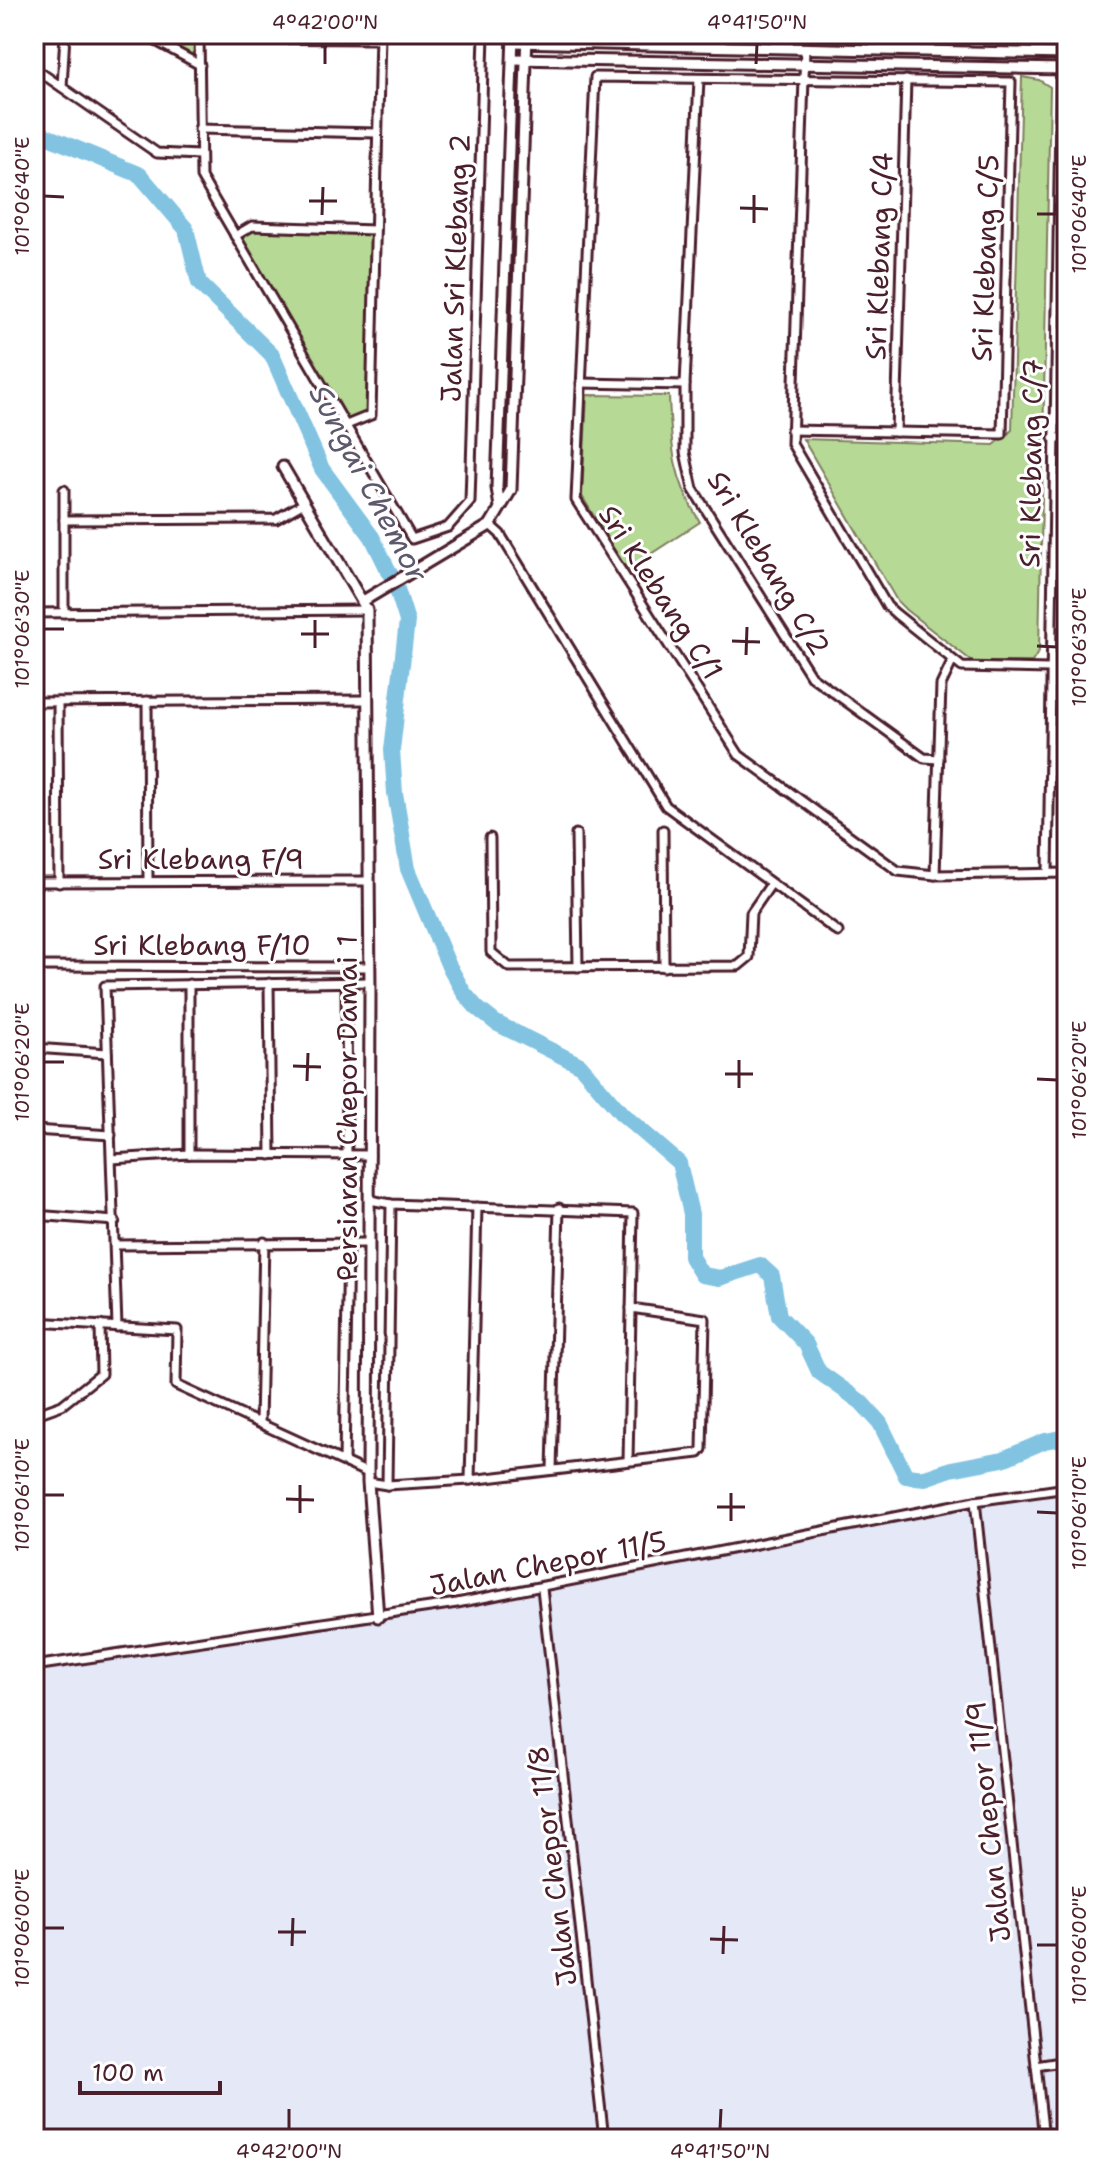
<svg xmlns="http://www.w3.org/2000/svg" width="1101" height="2173" viewBox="0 0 1101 2173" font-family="'Shantell Sans',sans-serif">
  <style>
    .built { fill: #e4e8f7 }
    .green { fill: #b6da95; stroke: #807c60; stroke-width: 2 }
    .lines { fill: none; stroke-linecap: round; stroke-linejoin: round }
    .river { stroke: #81c3e1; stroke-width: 16 }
    .minor-casing { stroke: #4a1f2b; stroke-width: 13 }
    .tertiary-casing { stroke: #4a1f2b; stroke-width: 15 }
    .minor { stroke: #fff; stroke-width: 7 }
    .tertiary { stroke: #fff; stroke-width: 9 }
    .ticks { fill: none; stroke: #4a1f2b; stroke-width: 3 }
    .labels { text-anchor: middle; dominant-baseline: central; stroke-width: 6; stroke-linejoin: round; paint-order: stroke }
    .street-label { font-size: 28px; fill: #4a1f2b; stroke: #fff }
    .water-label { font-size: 30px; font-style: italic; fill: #5d586b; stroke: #fff }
    .neatline { fill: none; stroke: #4a1f2b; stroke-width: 3 }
    .ticks-label { font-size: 20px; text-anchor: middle; fill: #4a1f2b }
  </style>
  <rect width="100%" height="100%" fill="#fff"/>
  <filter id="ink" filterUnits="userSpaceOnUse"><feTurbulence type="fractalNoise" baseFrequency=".0125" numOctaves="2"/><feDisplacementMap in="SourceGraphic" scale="16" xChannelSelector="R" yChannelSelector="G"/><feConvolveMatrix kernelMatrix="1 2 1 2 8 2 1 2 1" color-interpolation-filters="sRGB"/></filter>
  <g filter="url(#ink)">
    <!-- built -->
    <path class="built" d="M 1067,1488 L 1067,2139 L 34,2139 L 34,1666 L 378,1617 L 975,1501 Z"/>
    <!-- green -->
    <g class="green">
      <path d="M 149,34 L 199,34 L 200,65 Z"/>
      <path d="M 527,34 L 1067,34 L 1067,43 L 527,36 Z"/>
      <path d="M 1022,77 L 1039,80 L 1050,87 L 1039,651 L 1032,662 L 973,662 L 906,610 L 897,601 L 803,439 L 994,445 L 1012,430 Z"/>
      <path d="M 252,226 L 375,230 L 371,415 L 344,426 L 235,236 Z"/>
      <path d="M 587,395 L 669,396 C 671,447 673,478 700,522 L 626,570 L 582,496 Z"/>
    </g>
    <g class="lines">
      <!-- river -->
      <path class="river" d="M 34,131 L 140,175 L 186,229 L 199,283 L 272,355 L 322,469 L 372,537 L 396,586 L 407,621 L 392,750 L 395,793 L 408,869 L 448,964 L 464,993 L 477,1008 L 496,1023 L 580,1065 L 621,1113 L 679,1163 L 691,1214 L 691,1257 L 702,1275 L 720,1278 L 760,1265 L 772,1276 L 779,1316 L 806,1344 L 819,1372 L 861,1402 L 880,1423 L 906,1476 L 925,1478 L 951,1469 L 1003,1459 L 1045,1441 L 1067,1437"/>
      <defs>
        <g id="minor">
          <path d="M 143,34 L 200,65"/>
          <path d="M 199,34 L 201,177 L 412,539 L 448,527 L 470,502 L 484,34"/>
          <path d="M 199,38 L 380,39"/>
          <path d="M 805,48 L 792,444 L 887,606 L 896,614 L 962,667 L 1049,669"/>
          <path d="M 34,68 L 157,153 L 199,155"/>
          <path d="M 699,79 L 685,385 L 685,452 L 693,489 L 811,676 L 924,758 L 939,759"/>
          <path d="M 62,87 L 65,34"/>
          <path d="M 199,129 L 377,133"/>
          <path d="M 235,236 L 252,226 L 375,230"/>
          <path d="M 581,383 L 685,385"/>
          <path d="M 344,426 L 371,415 L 380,34"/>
          <path d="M 791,430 L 1002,434 L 1011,82 L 595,77 L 576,500 L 739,755 L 898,871 L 935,875 L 1067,873"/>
          <path d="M 896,432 L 906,80"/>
          <path d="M 1053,438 L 1067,438"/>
          <path d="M 64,490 L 64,613"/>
          <path d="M 64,520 L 276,519 L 304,503"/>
          <path d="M 490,525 L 500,534 L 666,806 L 838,932"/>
          <path d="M 34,613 L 367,610"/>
          <path d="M 147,701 L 148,880"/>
          <path d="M 34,702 L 368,700"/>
          <path d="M 58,702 L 59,883"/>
          <path d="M 663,830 L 664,967"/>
          <path d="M 576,834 L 578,967"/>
          <path d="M 490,838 L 491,952 L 509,967 L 738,966 L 749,957 L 751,913 L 771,884"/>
          <path d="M 1048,873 L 1061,54"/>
          <path d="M 935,875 L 941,685 L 952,662"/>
          <path d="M 34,882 L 369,881"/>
          <path d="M 34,966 L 369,967"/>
          <path d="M 269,983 L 271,1155"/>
          <path d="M 346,983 L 347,1155"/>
          <path d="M 34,1048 L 107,1053"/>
          <path d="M 34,1130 L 111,1135"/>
          <path d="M 189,1154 L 189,984"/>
          <path d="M 112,1159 L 189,1154 L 370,1155"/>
          <path d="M 370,1200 L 391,1204 L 633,1213 L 628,1461"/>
          <path d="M 34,1215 L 115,1221"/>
          <path d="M 116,1245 L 369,1243"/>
          <path d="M 34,1322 L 177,1330 L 176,1385 L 368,1473"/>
          <path d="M 117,1327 L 105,986 L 370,982"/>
          <path d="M 34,1415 L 62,1405 L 101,1374 L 100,1325"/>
          <path d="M 260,1423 L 264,1242"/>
          <path d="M 344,1461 L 348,1243"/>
          <path d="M 552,1470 L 559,1208"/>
          <path d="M 470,1480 L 477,1207"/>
          <path d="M 368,1482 L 387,1485 L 470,1480 L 699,1453 L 702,1449 L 705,1319 L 631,1308"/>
          <path d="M 387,1485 L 391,1204"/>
          <path d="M 975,1501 L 1044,2139"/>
          <path d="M 542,1588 L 604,2139"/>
          <path d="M 34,1666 L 457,1603 L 975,1501 L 1067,1488"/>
          <path d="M 1036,2066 L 1067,2061"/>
        </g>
        <g id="tertiary">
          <path d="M 513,42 L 1067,54"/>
          <path d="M 513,59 L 1067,69"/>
          <path d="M 283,467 L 367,610 L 370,992 L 368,1482 L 378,1617"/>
          <path d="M 500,507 L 497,488 L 513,34"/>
          <path d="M 363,601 L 490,525 L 511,490 L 527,34"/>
        </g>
      </defs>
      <!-- minor casing -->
      <use href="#minor" class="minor-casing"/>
      <!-- tertiary casing -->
      <use href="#tertiary" class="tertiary-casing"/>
      <!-- minor -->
      <use href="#minor" class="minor"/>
      <!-- tertiary -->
      <use href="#tertiary" class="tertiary"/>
    </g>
  </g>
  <!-- ticks -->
  <path class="ticks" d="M 325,64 L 325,44M 756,64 L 757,44M 44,196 L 64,197M 309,201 L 337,201M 740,208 L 768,209M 1037,214 L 1057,214M 322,215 L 323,187M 754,223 L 754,195M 44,629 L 64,629M 301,634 L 329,634M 732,641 L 760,642M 1037,646 L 1057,647M 315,648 L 315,620M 746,655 L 747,627M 44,1062 L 64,1062M 293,1066 L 321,1067M 725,1074 L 753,1074M 1037,1079 L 1057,1080M 307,1081 L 308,1053M 739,1088 L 739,1060M 44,1495 L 64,1495M 286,1499 L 314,1500M 717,1507 L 745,1507M 1037,1512 L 1057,1513M 300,1513 L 300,1485M 731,1521 L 731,1493M 44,1928 L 64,1928M 278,1932 L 306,1932M 710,1939 L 738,1940M 1037,1945 L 1057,1945M 292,1946 L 293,1918M 723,1954 L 724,1926M 289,2129 L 289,2109M 720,2129 L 721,2109"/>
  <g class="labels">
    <!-- street labels -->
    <g class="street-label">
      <text transform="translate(879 256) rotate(-88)">Sri Klebang C/4</text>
      <text transform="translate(985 258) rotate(-88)">Sri Klebang C/5</text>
      <text transform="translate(455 268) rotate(-88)">Jalan Sri Klebang 2</text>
      <text transform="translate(1031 463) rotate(-89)">Sri Klebang C/7</text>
      <text transform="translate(769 563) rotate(59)">Sri Klebang C/2</text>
      <text transform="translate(661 592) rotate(57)">Sri Klebang C/1</text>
      <text x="201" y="859">Sri Klebang F/9</text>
      <text x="202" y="945">Sri Klebang F/10</text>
      <text transform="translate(347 1108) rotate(-90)">Persiaran Chepor Damai 1</text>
      <text transform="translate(548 1563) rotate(-11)">Jalan Chepor 11/5</text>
      <text transform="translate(988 1822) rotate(-96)">Jalan Chepor 11/9</text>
      <text transform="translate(552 1866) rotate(-97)">Jalan Chepor 11/8</text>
    </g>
    <!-- water labels -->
    <g class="water-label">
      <text transform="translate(369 483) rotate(62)">Sungai Chemor</text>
    </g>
  </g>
  <!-- margin -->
  <rect width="1101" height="2173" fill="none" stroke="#fff" stroke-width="88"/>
  <!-- scale -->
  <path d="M80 2081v12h140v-12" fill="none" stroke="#4a1f2b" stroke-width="4"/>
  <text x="92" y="2081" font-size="24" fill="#4a1f2b" stroke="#ffffff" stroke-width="6" paint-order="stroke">100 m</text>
  <rect x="44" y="44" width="1013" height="2085" class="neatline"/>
  <g class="ticks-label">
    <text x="325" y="29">4°42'00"N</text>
    <text x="757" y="29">4°41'50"N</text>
    <text transform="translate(22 196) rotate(-90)" y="7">101°06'40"E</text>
    <text transform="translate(1079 214) rotate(-90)" y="7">101°06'40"E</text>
    <text transform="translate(22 629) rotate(-90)" y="7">101°06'30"E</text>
    <text transform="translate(1079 647) rotate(-90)" y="7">101°06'30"E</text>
    <text transform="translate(22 1062) rotate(-90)" y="7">101°06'20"E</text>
    <text transform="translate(1079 1080) rotate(-90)" y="7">101°06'20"E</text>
    <text transform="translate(22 1495) rotate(-90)" y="7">101°06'10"E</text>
    <text transform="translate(1079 1513) rotate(-90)" y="7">101°06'10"E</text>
    <text transform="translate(22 1928) rotate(-90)" y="7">101°06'00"E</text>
    <text transform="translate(1079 1945) rotate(-90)" y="7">101°06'00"E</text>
    <text x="289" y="2158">4°42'00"N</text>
    <text x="720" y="2158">4°41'50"N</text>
  </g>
</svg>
